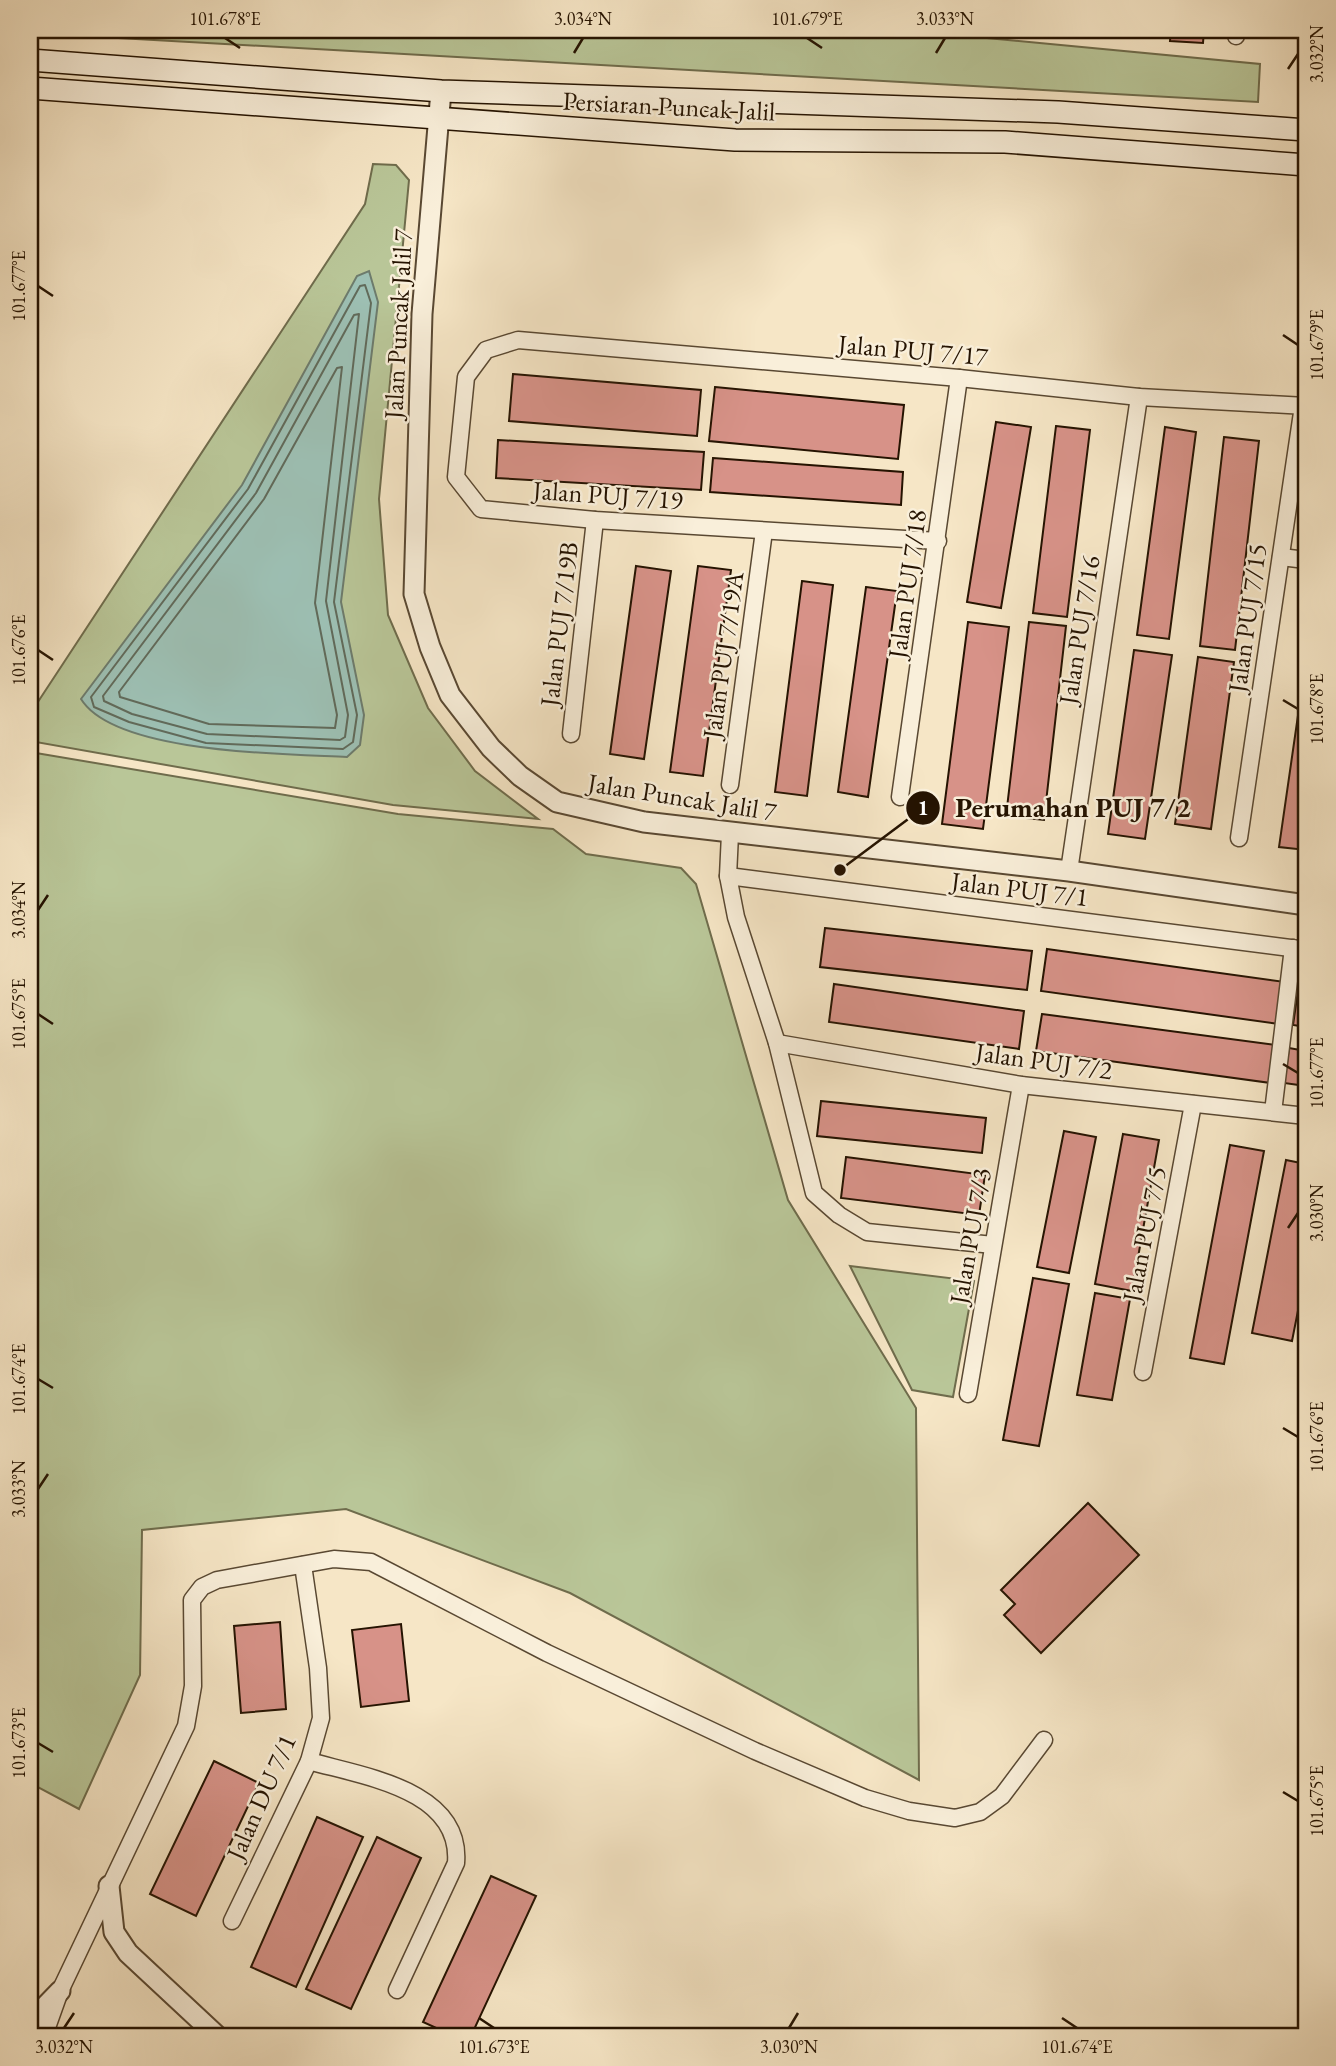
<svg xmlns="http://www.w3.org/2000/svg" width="1336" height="2066" viewBox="0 0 1336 2066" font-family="'EB Garamond',serif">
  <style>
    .green { fill: #b9c698; stroke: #6f6c4c; stroke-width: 2 }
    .water { fill: #9dc0b4; stroke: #6d7b6c; stroke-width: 2 }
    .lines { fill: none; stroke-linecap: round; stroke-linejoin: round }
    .shore { stroke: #616a5a; stroke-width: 2 }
    .building { fill: #d79288; stroke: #251301; stroke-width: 2 }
    .minor-casing { stroke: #594832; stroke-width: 19 }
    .tertiary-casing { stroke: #594832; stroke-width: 23 }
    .secondary-casing { stroke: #251301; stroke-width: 24 }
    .minor { stroke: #f9efda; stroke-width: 16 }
    .tertiary { stroke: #f9efda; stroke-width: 19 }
    .secondary { stroke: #f9efda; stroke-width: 21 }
    .ticks { fill: none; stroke: #251301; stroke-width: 2.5 }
    .labels { text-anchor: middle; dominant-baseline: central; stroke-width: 5; stroke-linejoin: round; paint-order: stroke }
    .street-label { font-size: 26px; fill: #251301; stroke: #f9efda }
    .leader { fill: none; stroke: #251301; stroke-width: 2.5 }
    .callout-dot { fill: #251301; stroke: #f9efda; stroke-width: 2.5 }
    .mark-label { font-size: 21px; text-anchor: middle; font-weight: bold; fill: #fff }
    .callout-label { font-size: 28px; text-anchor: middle; font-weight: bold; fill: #251301; stroke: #f9efda; stroke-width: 5; stroke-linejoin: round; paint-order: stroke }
    .neatline { fill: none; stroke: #251301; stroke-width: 2.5 }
    .ticks-label { font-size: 18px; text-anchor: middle; fill: #251301 }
  </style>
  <rect width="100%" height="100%" fill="#f6e6c6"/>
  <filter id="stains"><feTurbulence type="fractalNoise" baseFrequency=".00286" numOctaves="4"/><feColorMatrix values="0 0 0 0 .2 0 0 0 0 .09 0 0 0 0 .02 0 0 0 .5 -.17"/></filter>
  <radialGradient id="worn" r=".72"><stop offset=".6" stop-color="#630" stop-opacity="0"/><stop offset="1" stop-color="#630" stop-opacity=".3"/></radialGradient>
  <!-- green -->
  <g class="green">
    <path d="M 30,30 L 903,30 L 1260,64 L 1258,102 L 30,33 Z"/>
    <path d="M 373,164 L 396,165 L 409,180 L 379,499 L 388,615 L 428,708 L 475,771 L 538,819 L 393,805 L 30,741 L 30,714 L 365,204 Z"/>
    <path d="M 30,752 L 398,814 L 553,829 L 586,854 L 681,868 L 696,884 L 788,1200 L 916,1408 L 919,1780 L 570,1593 L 346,1509 L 142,1530 L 140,1675 L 79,1809 L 30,1783 Z"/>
    <path d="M 850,1266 L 974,1281 L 953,1397 L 912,1390 Z"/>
  </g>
  <!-- water -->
  <path class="water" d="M 369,271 L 378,302 L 341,602 L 364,715 L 360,745 L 347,757 C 287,754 115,754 81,699 L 242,485 L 357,276 Z"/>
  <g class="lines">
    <!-- shore -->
    <g class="shore">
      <path d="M 365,285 L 371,303 L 334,602 L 357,715 L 353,742 L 343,749 L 206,743 L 129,722 L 94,707 L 91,697 L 248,489 L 360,286 Z"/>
      <path d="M 359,314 L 326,601 L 348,715 L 345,737 L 340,740 L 207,734 L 132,714 L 104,701 L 103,696 L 256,493 L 354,315 Z"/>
      <path d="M 342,367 L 315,603 L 337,715 L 335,728 L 209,724 L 120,697 L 119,692 L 264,499 L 337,368 Z"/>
    </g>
  </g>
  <!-- building -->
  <g class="building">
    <path d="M 1109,30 L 1142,30 L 1141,37 L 1108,35 Z"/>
    <path d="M 1171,30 L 1204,30 L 1203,43 L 1170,41 Z"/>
    <path d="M 513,374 L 701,390 L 697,436 L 509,421 Z"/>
    <path d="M 715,387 L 904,405 L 898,459 L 709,441 Z"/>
    <path d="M 996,422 L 1031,427 L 1001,608 L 967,602 Z"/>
    <path d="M 1056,426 L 1090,430 L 1067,617 L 1033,613 Z"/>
    <path d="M 1165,427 L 1196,432 L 1169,639 L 1137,635 Z"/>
    <path d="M 1224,437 L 1259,441 L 1235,650 L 1200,646 Z"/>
    <path d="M 498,440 L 704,452 L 701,490 L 496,478 Z"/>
    <path d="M 713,458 L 903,472 L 901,505 L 710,492 Z"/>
    <path d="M 636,566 L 671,571 L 644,759 L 610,754 Z"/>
    <path d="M 698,566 L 731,570 L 703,776 L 670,772 Z"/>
    <path d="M 802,581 L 833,585 L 807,796 L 775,792 Z"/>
    <path d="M 866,587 L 897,591 L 868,797 L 838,792 Z"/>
    <path d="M 968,622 L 1009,627 L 983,829 L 942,824 Z"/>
    <path d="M 1029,622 L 1066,626 L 1044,820 L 1006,816 Z"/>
    <path d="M 1134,650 L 1172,655 L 1145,839 L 1108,834 Z"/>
    <path d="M 1198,657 L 1234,662 L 1211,829 L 1175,824 Z"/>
    <path d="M 1306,660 L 1306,850 L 1279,847 Z"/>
    <path d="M 825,928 L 1032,951 L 1027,990 L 820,967 Z"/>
    <path d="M 1047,949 L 1285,982 L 1279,1024 L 1041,991 Z"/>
    <path d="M 834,984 L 1024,1011 L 1019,1049 L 829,1022 Z"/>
    <path d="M 1299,984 L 1306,985 L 1306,1027 L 1293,1025 Z"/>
    <path d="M 1042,1014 L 1276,1045 L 1271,1083 L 1036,1051 Z"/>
    <path d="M 1289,1048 L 1306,1051 L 1306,1086 L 1284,1083 Z"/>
    <path d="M 821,1101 L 986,1118 L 982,1153 L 817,1136 Z"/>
    <path d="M 1064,1131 L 1096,1137 L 1069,1273 L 1037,1267 Z"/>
    <path d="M 1123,1134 L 1159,1140 L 1132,1291 L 1095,1284 Z"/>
    <path d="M 1230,1145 L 1264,1151 L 1224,1364 L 1190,1358 Z"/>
    <path d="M 846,1157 L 985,1175 L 979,1215 L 841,1198 Z"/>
    <path d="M 1286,1160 L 1306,1164 L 1306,1270 L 1292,1341 L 1252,1333 Z"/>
    <path d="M 1033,1278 L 1069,1284 L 1039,1446 L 1003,1440 Z"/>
    <path d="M 1095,1293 L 1130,1299 L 1112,1400 L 1077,1395 Z"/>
    <path d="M 1088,1503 L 1139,1555 L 1041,1653 L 1004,1615 L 1015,1604 L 1001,1590 Z"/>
    <path d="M 280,1622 L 286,1709 L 241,1713 L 234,1626 Z"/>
    <path d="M 401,1624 L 409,1701 L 361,1707 L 352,1630 Z"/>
    <path d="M 214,1761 L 259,1783 L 196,1916 L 150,1894 Z"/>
    <path d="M 317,1817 L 363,1837 L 296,1987 L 251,1967 Z"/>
    <path d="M 377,1837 L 421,1858 L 351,2009 L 306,1989 Z"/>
    <path d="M 491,1876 L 536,1896 L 471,2036 L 454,2036 L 423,2022 Z"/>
  </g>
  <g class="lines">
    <defs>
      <g id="minor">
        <path d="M 1236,36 L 1237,30"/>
        <path d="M 938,541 L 595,520 L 481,509 L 456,477 L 466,377 L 486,350 L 518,340 L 959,378 L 1139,397 L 1306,406"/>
        <path d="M 1281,557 L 1306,560"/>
        <path d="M 571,734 L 595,520"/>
        <path d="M 730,785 L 764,531"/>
        <path d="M 900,797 L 959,378"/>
        <path d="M 730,834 L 728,876 L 736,917 L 777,1043 L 814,1193 L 839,1215 L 867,1232 L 993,1245"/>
        <path d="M 1239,838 L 1303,406"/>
        <path d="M 1069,871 L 1139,397"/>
        <path d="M 728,876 L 1306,950"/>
        <path d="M 777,1043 L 1021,1085 L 1306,1116"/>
        <path d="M 1273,1112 L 1293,948"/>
        <path d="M 1143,1372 L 1193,1104"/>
        <path d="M 968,1394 L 1021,1085"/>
        <path d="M 309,1761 C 361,1776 462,1789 456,1863 L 397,1990"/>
        <path d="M 232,1921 L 309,1761 L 321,1718 L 318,1668 L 303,1565"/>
        <path d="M 44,2036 L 60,1991 L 186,1726 L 193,1686 L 192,1600 L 202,1587 L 217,1580 L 334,1559 L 371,1562 L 547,1653 L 755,1751 L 865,1798 L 909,1811 L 955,1818 L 980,1812 L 1002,1796 L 1044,1740"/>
      </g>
      <g id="tertiary">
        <path d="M 441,91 L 422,314 L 414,594 L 430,647 L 450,695 L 491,748 L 520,776 L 557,802 L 644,822 L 1069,871 L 1306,905"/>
        <path d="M 109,1886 L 114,1932 L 128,1953 L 217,2036"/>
        <path d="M 30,2022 L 60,1991"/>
      </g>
      <g id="secondary">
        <path d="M 30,60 L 441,91 L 1058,112 L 1306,130"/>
        <path d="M 30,88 L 735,140 L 1005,142 L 1306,165"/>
      </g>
    </defs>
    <!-- minor casing -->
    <use href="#minor" class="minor-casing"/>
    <!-- tertiary casing -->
    <use href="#tertiary" class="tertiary-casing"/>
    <!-- secondary casing -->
    <use href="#secondary" class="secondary-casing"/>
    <!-- minor -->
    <use href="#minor" class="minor"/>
    <!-- tertiary -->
    <use href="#tertiary" class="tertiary"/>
    <!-- secondary -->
    <use href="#secondary" class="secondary"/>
  </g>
  <!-- ticks -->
  <path class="ticks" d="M 225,38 L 240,48M 807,38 L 822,48M 574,53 L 583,38M 936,53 L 945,38M 1288,69 L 1298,54M 38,286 L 53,296M 1283,335 L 1298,345M 38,650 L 53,660M 1283,700 L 1298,709M 38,910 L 48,895M 38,1014 L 53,1024M 1283,1064 L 1298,1073M 1288,1228 L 1298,1213M 38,1379 L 53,1388M 1283,1428 L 1298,1437M 38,1489 L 48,1474M 38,1743 L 53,1752M 1283,1792 L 1298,1801M 479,2018 L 494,2028M 1062,2018 L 1077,2028M 64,2028 L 74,2013M 789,2028 L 798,2013"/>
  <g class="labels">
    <!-- street labels -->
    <g class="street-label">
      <text transform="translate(669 106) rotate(3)">Persiaran Puncak Jalil</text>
      <text transform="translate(398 324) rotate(-87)">Jalan Puncak Jalil 7</text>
      <text transform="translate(913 350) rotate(5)">Jalan PUJ 7/17</text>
      <text transform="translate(608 495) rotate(4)">Jalan PUJ 7/19</text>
      <text transform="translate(907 584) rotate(-82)">Jalan PUJ 7/18</text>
      <text transform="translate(1247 618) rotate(-82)">Jalan PUJ 7/15</text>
      <text transform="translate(559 624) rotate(-83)">Jalan PUJ 7/19B</text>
      <text transform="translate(1079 630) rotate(-81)">Jalan PUJ 7/16</text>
      <text transform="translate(723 655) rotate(-82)">Jalan PUJ 7/19A</text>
      <text transform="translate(682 797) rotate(9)">Jalan Puncak Jalil 7</text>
      <text transform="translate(1020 889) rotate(7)">Jalan PUJ 7/1</text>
      <text transform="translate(1044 1061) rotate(8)">Jalan PUJ 7/2</text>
      <text transform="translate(1144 1234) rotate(-79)">Jalan PUJ 7/5</text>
      <text transform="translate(970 1236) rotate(-80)">Jalan PUJ 7/3</text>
      <text transform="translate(261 1797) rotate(-66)">Jalan DU 7/1</text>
    </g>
  </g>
  <!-- callouts -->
  <path class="leader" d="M840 870L923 808"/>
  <g class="callout-dot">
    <circle cx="840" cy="870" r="7"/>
    <circle cx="923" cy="808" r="18"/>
  </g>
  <g class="mark-label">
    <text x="923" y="815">1</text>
  </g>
  <g class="callout-label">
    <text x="1073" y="817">Perumahan PUJ 7/2</text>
  </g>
  <!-- margin -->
  <rect width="1336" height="2066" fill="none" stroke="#f6e6c6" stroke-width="77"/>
  <rect x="38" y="38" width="1260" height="1990" class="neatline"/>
  <g class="ticks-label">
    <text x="225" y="25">101.678°E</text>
    <text x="583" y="25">3.034°N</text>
    <text x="807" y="25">101.679°E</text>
    <text x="945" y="25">3.033°N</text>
    <text transform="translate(1317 54) rotate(-90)" y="6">3.032°N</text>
    <text transform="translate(19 286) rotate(-90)" y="6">101.677°E</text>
    <text transform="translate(1317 345) rotate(-90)" y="6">101.679°E</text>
    <text transform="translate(19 650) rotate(-90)" y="6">101.676°E</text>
    <text transform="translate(1317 709) rotate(-90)" y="6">101.678°E</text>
    <text transform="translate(19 910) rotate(-90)" y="6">3.034°N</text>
    <text transform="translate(19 1014) rotate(-90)" y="6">101.675°E</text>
    <text transform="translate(1317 1073) rotate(-90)" y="6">101.677°E</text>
    <text transform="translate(1317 1213) rotate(-90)" y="6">3.030°N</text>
    <text transform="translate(19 1379) rotate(-90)" y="6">101.674°E</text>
    <text transform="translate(1317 1437) rotate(-90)" y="6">101.676°E</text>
    <text transform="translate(19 1489) rotate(-90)" y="6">3.033°N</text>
    <text transform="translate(19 1743) rotate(-90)" y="6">101.673°E</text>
    <text transform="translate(1317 1801) rotate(-90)" y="6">101.675°E</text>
    <text x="64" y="2053">3.032°N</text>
    <text x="494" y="2053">101.673°E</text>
    <text x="789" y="2053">3.030°N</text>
    <text x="1077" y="2053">101.674°E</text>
  </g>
  <rect width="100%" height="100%" filter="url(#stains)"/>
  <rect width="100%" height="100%" fill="url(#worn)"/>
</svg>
